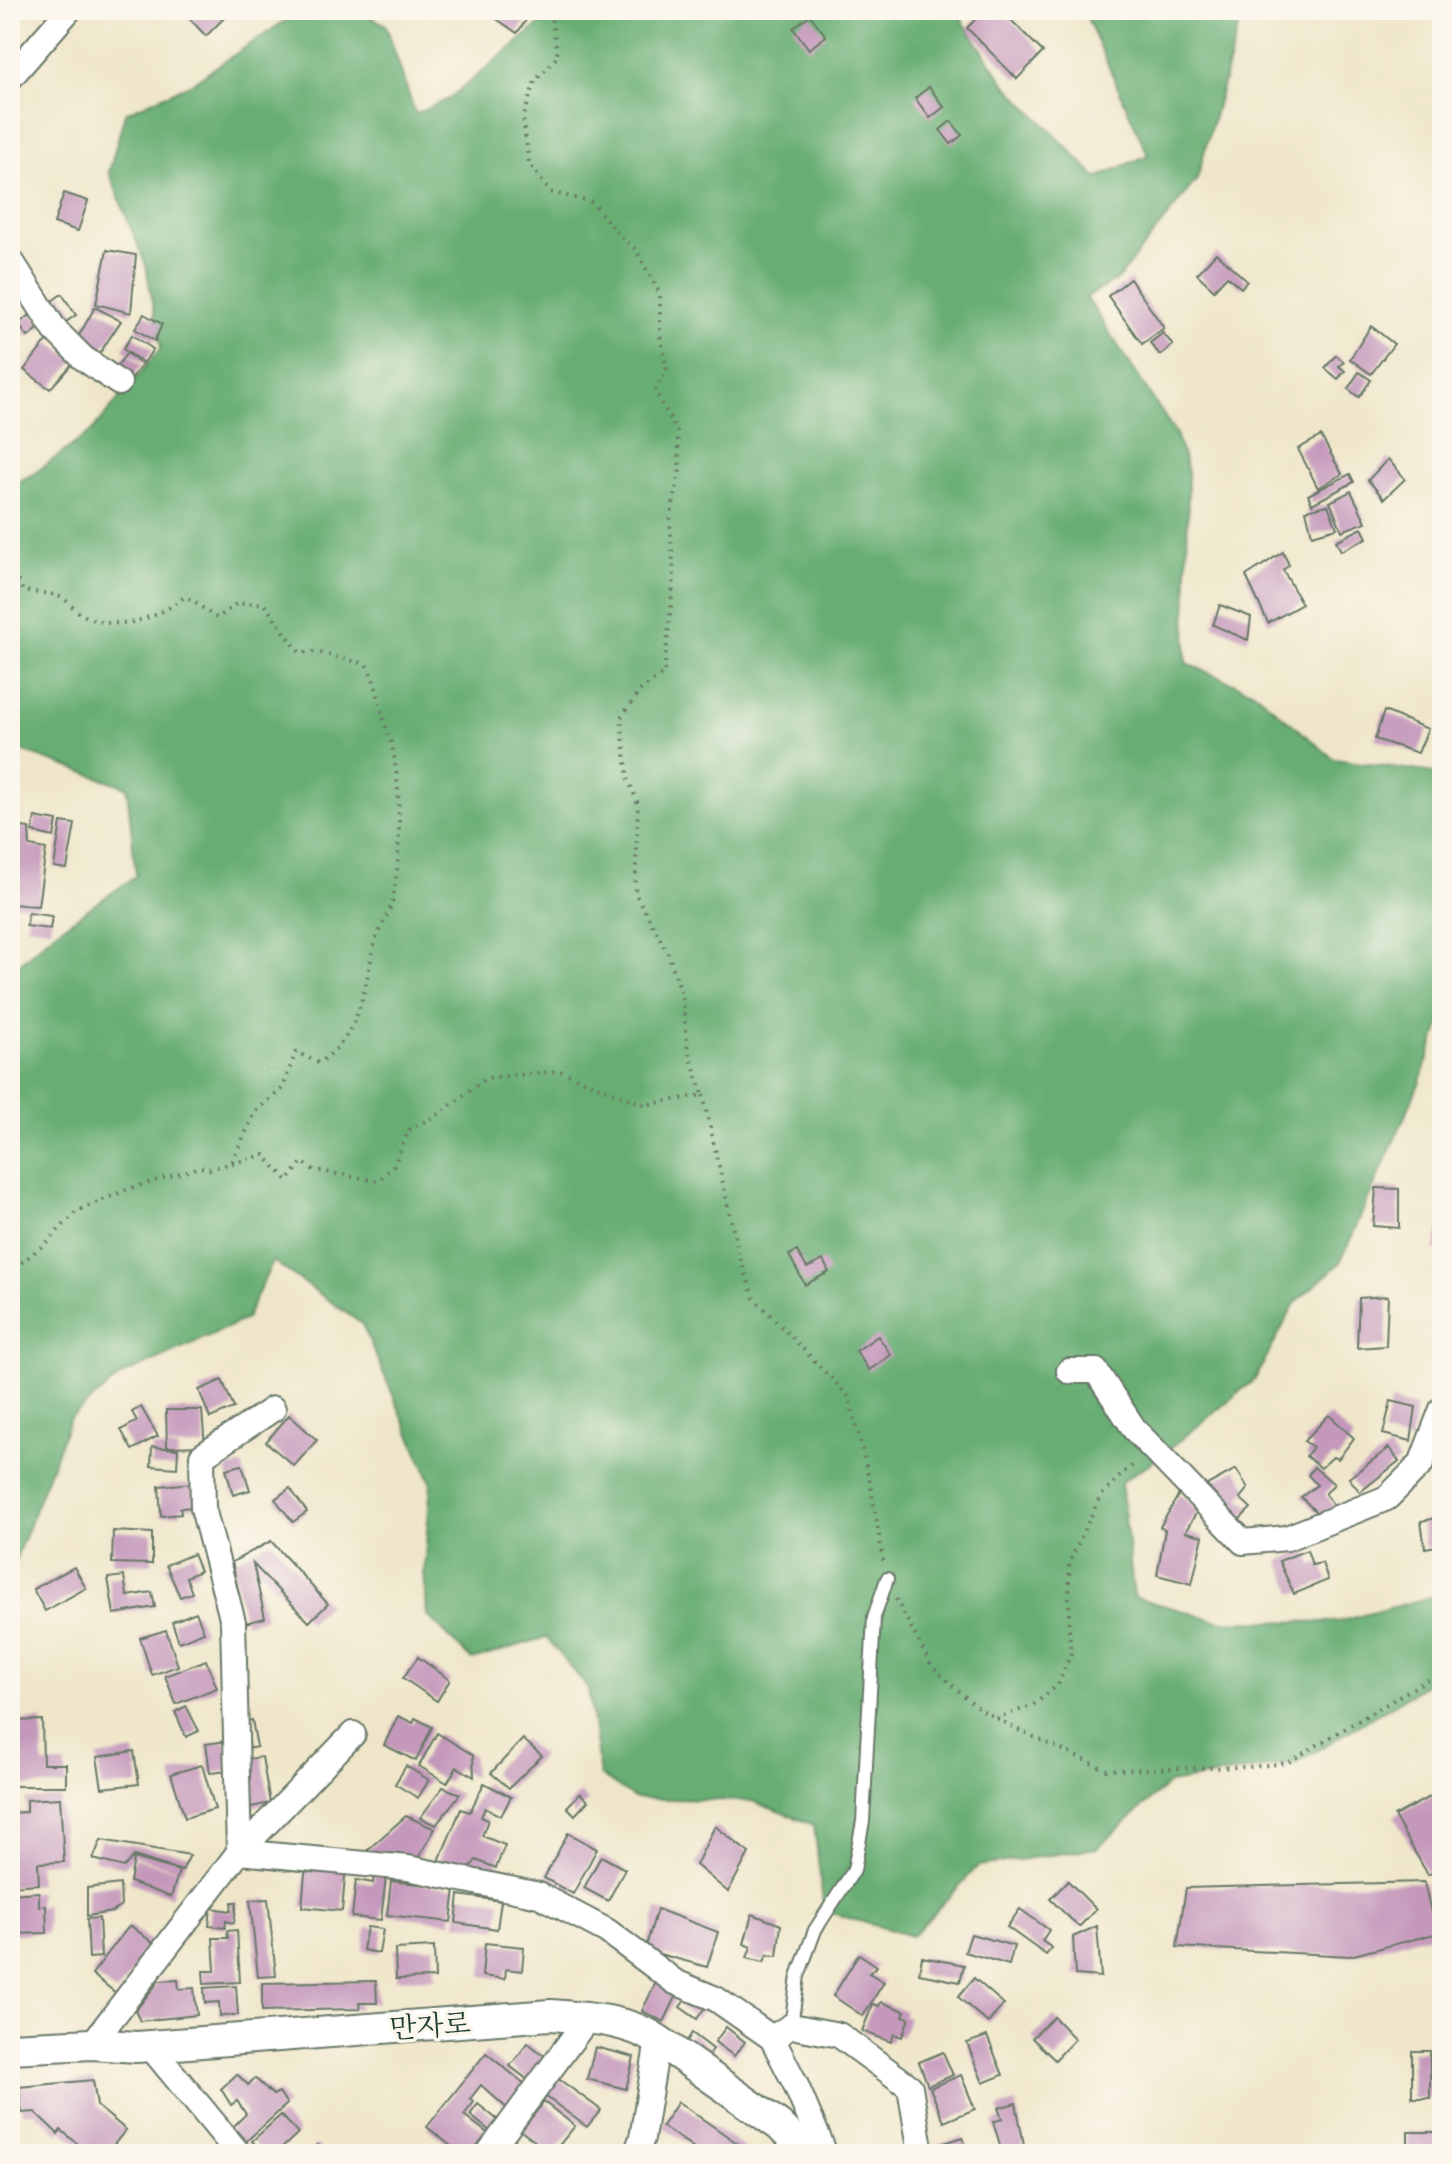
<svg xmlns="http://www.w3.org/2000/svg" width="1452" height="2164" viewBox="0 0 1452 2164" font-family="'Gentium Book Plus','Noto Serif KR',serif">
  <style>
    .forest { fill: #68ae73; stroke: #447654; stroke-width: 2 }
    .building { fill: #c498bb }
    .lines { fill: none; stroke-linecap: round; stroke-linejoin: round }
    .service-casing { stroke: #687868; stroke-width: 16 }
    .minor-casing { stroke: #687868; stroke-width: 28 }
    .tertiary-casing { stroke: #687868; stroke-width: 34 }
    .path { stroke: #687868; stroke-width: 4; stroke-dasharray: 2 6; stroke-linecap: butt }
    .service { stroke: #fff; stroke-width: 12 }
    .minor { stroke: #fff; stroke-width: 24 }
    .tertiary { stroke: #fff; stroke-width: 30 }
    .labels { text-anchor: middle; dominant-baseline: central; stroke-width: 7; stroke-linejoin: round; paint-order: stroke }
    .street-label { font-size: 28px; fill: #1f3d34; stroke: #fbf7ec }
  </style>
  <rect width="100%" height="100%" fill="#fbf7ec"/>
  <filter id="ink" filterUnits="userSpaceOnUse"><feTurbulence type="fractalNoise" baseFrequency=".0125" numOctaves="2"/><feDisplacementMap in="SourceGraphic" scale="16" xChannelSelector="R" yChannelSelector="G"/><feConvolveMatrix kernelMatrix="1 2 1 2 8 2 1 2 1" color-interpolation-filters="sRGB"/></filter>
  <filter id="wash" filterUnits="userSpaceOnUse"><feTurbulence type="fractalNoise" baseFrequency=".006" numOctaves="4" result="noise"/><feDisplacementMap in="SourceGraphic" scale="32" xChannelSelector="R" yChannelSelector="G"/><feGaussianBlur stdDeviation="1.8" result="paint"/><feColorMatrix in="noise" values="0 0 0 0 0 0 0 0 0 0 0 0 0 0 0 0 0 1.4 0 .05"/><feComposite in="paint" operator="in"/></filter>
  <g filter="url(#wash)">
    <rect width="100%" height="100%" fill="#efe6c9"/>
    <!-- forest -->
    <path class="forest" d="M 301,10 L 356,10 L 386,25 L 415,114 L 449,99 L 546,19 L 550,10 L 955,10 L 1006,85 L 1097,178 L 1148,155 L 1087,18 L 1087,10 L 1243,10 L 1197,179 L 1117,280 L 1086,297 L 1176,434 L 1188,472 L 1186,663 L 1254,692 L 1334,759 L 1442,774 L 1442,1020 L 1419,1084 L 1340,1263 L 1295,1303 L 1255,1379 L 1161,1456 L 1121,1482 L 1134,1597 L 1218,1621 L 1337,1622 L 1442,1594 L 1442,1675 L 1296,1763 L 1169,1783 L 1097,1848 L 978,1866 L 912,1936 L 824,1911 L 814,1825 L 752,1801 L 634,1798 L 600,1775 L 588,1688 L 546,1637 L 472,1660 L 427,1615 L 424,1570 L 431,1482 L 362,1324 L 273,1261 L 246,1319 L 122,1375 L 70,1418 L 10,1574 L 10,972 L 55,932 L 136,876 L 127,787 L 10,747 L 10,486 L 35,473 L 92,431 L 161,348 L 146,266 L 109,172 L 125,113 L 192,83 Z"/>
    <g id="blocks">
      <!-- building -->
      <g class="building">
        <path d="M 192,10 L 232,10 L 206,36 L 187,16 Z"/>
        <path d="M 499,10 L 533,10 L 517,33 L 494,17 Z"/>
        <path d="M 984,10 L 1001,10 L 1043,52 L 1017,79 L 967,28 Z"/>
        <path d="M 810,15 L 826,36 L 809,49 L 793,28 Z"/>
        <path d="M 10,42 L 20,49 L 10,63 Z"/>
        <path d="M 929,87 L 944,107 L 930,118 L 915,98 Z"/>
        <path d="M 951,121 L 962,135 L 951,144 L 940,130 Z"/>
        <path d="M 64,193 L 88,201 L 78,231 L 54,223 Z"/>
        <path d="M 107,250 L 136,255 L 131,313 L 96,304 Z"/>
        <path d="M 1216,253 L 1247,281 L 1241,288 L 1227,276 L 1214,290 L 1197,274 Z"/>
        <path d="M 1130,279 L 1164,328 L 1142,344 L 1108,296 Z"/>
        <path d="M 62,294 L 76,315 L 60,326 L 46,305 Z"/>
        <path d="M 95,307 L 121,321 L 99,354 L 77,339 Z"/>
        <path d="M 34,312 L 43,325 L 28,337 L 18,324 Z"/>
        <path d="M 144,314 L 162,324 L 155,341 L 135,329 Z"/>
        <path d="M 1371,326 L 1394,344 L 1371,374 L 1350,359 Z"/>
        <path d="M 1163,333 L 1173,345 L 1160,355 L 1150,343 Z"/>
        <path d="M 132,335 L 153,349 L 144,363 L 123,349 Z"/>
        <path d="M 47,341 L 75,361 L 50,389 L 24,370 Z"/>
        <path d="M 127,353 L 142,365 L 128,383 L 113,371 Z"/>
        <path d="M 1336,355 L 1344,362 L 1339,366 L 1345,371 L 1338,379 L 1325,368 Z"/>
        <path d="M 1359,372 L 1371,380 L 1359,397 L 1348,389 Z"/>
        <path d="M 1321,436 L 1342,474 L 1318,488 L 1298,449 Z"/>
        <path d="M 1388,459 L 1405,479 L 1384,499 L 1368,480 Z"/>
        <path d="M 1350,474 L 1354,482 L 1312,504 L 1308,495 Z"/>
        <path d="M 1351,491 L 1366,522 L 1342,531 L 1330,502 Z"/>
        <path d="M 1328,505 L 1337,528 L 1312,535 L 1306,510 Z"/>
        <path d="M 1362,528 L 1367,538 L 1341,551 L 1336,541 Z"/>
        <path d="M 1283,552 L 1289,565 L 1283,570 L 1302,604 L 1268,623 L 1246,576 Z"/>
        <path d="M 1220,605 L 1251,617 L 1248,640 L 1213,625 Z"/>
        <path d="M 1384,711 L 1428,729 L 1418,753 L 1375,739 Z"/>
        <path d="M 35,817 L 57,821 L 54,837 L 32,832 Z"/>
        <path d="M 61,822 L 75,824 L 67,869 L 54,867 Z"/>
        <path d="M 10,825 L 29,828 L 30,846 L 46,849 L 38,906 L 10,904 Z"/>
        <path d="M 28,913 L 52,916 L 50,929 L 26,926 Z"/>
        <path d="M 1376,1188 L 1399,1189 L 1399,1228 L 1373,1226 Z"/>
        <path d="M 1441,1221 L 1442,1221 L 1442,1252 L 1434,1250 Z"/>
        <path d="M 797,1251 L 807,1268 L 823,1260 L 829,1272 L 805,1285 L 789,1255 Z"/>
        <path d="M 1388,1296 L 1386,1346 L 1357,1348 L 1359,1298 Z"/>
        <path d="M 878,1336 L 891,1355 L 869,1370 L 856,1351 Z"/>
        <path d="M 222,1380 L 234,1408 L 210,1418 L 199,1390 Z"/>
        <path d="M 1391,1401 L 1416,1407 L 1411,1441 L 1383,1434 Z"/>
        <path d="M 141,1407 L 158,1436 L 132,1450 L 121,1430 L 137,1421 L 132,1412 Z"/>
        <path d="M 166,1410 L 202,1410 L 205,1446 L 167,1447 Z"/>
        <path d="M 289,1415 L 317,1440 L 294,1466 L 266,1442 Z"/>
        <path d="M 1329,1415 L 1354,1438 L 1338,1459 L 1333,1457 L 1321,1468 L 1306,1456 L 1313,1447 L 1304,1441 Z"/>
        <path d="M 152,1447 L 178,1449 L 177,1468 L 151,1466 Z"/>
        <path d="M 1389,1448 L 1399,1461 L 1360,1492 L 1349,1478 Z"/>
        <path d="M 242,1465 L 250,1490 L 233,1495 L 226,1469 Z"/>
        <path d="M 1314,1467 L 1334,1484 L 1325,1494 L 1336,1508 L 1321,1517 L 1301,1497 L 1317,1485 L 1308,1475 Z"/>
        <path d="M 1236,1469 L 1248,1488 L 1240,1498 L 1251,1508 L 1234,1525 L 1198,1490 Z"/>
        <path d="M 195,1483 L 197,1507 L 180,1508 L 181,1514 L 161,1516 L 159,1486 Z"/>
        <path d="M 290,1488 L 307,1512 L 293,1522 L 275,1499 Z"/>
        <path d="M 1179,1494 L 1198,1510 L 1185,1532 L 1203,1536 L 1192,1584 L 1157,1575 L 1165,1530 L 1160,1527 Z"/>
        <path d="M 1442,1517 L 1442,1545 L 1425,1548 L 1421,1521 Z"/>
        <path d="M 113,1531 L 152,1533 L 152,1564 L 112,1563 Z"/>
        <path d="M 271,1541 L 328,1604 L 309,1622 L 253,1564 L 265,1618 L 245,1623 L 232,1562 Z"/>
        <path d="M 1307,1550 L 1312,1565 L 1322,1563 L 1328,1580 L 1294,1594 L 1279,1561 Z"/>
        <path d="M 193,1554 L 200,1571 L 186,1577 L 192,1593 L 180,1597 L 166,1565 Z"/>
        <path d="M 74,1567 L 86,1588 L 45,1611 L 33,1589 Z"/>
        <path d="M 124,1576 L 127,1596 L 152,1592 L 155,1607 L 114,1614 L 108,1578 Z"/>
        <path d="M 196,1612 L 204,1632 L 179,1642 L 172,1622 Z"/>
        <path d="M 166,1630 L 178,1666 L 152,1675 L 140,1638 Z"/>
        <path d="M 418,1657 L 450,1680 L 437,1701 L 403,1678 Z"/>
        <path d="M 206,1660 L 217,1688 L 176,1704 L 165,1676 Z"/>
        <path d="M 186,1706 L 199,1731 L 186,1737 L 175,1712 Z"/>
        <path d="M 398,1716 L 413,1723 L 415,1718 L 432,1727 L 416,1761 L 384,1745 Z"/>
        <path d="M 42,1720 L 43,1764 L 66,1764 L 66,1786 L 14,1786 L 13,1721 Z"/>
        <path d="M 252,1720 L 257,1747 L 242,1750 L 237,1723 Z"/>
        <path d="M 437,1733 L 473,1755 L 474,1777 L 457,1767 L 447,1783 L 419,1766 Z"/>
        <path d="M 523,1739 L 542,1756 L 509,1788 L 491,1773 Z"/>
        <path d="M 226,1741 L 230,1771 L 210,1773 L 206,1744 Z"/>
        <path d="M 134,1751 L 139,1784 L 102,1788 L 97,1757 Z"/>
        <path d="M 262,1757 L 270,1803 L 247,1808 L 240,1760 Z"/>
        <path d="M 202,1765 L 215,1809 L 185,1818 L 171,1774 Z"/>
        <path d="M 406,1766 L 429,1780 L 418,1798 L 395,1784 Z"/>
        <path d="M 484,1783 L 511,1797 L 501,1816 L 485,1808 L 481,1817 L 488,1820 L 482,1836 L 505,1845 L 496,1868 L 476,1860 L 465,1874 L 438,1863 L 461,1809 L 470,1812 Z"/>
        <path d="M 443,1787 L 460,1794 L 436,1825 L 420,1818 Z"/>
        <path d="M 1442,1790 L 1442,1867 L 1428,1875 L 1394,1816 Z"/>
        <path d="M 580,1793 L 588,1801 L 575,1815 L 567,1807 Z"/>
        <path d="M 60,1798 L 64,1862 L 38,1863 L 39,1884 L 10,1886 L 10,1813 L 26,1812 L 26,1800 Z"/>
        <path d="M 406,1816 L 435,1829 L 417,1860 L 365,1852 Z"/>
        <path d="M 715,1826 L 749,1853 L 728,1892 L 696,1865 Z"/>
        <path d="M 568,1833 L 597,1849 L 573,1894 L 544,1878 Z"/>
        <path d="M 101,1840 L 190,1855 L 182,1871 L 134,1856 L 124,1867 L 93,1859 Z"/>
        <path d="M 601,1856 L 625,1869 L 608,1901 L 584,1888 Z"/>
        <path d="M 134,1858 L 179,1871 L 171,1897 L 130,1882 Z"/>
        <path d="M 306,1862 L 346,1866 L 342,1911 L 302,1907 Z"/>
        <path d="M 374,1874 L 386,1876 L 381,1920 L 352,1917 L 356,1880 L 373,1883 Z"/>
        <path d="M 391,1881 L 455,1888 L 451,1922 L 387,1915 Z"/>
        <path d="M 1068,1881 L 1096,1909 L 1079,1927 L 1050,1899 Z"/>
        <path d="M 1424,1882 L 1431,1912 L 1442,1926 L 1442,1932 L 1350,1956 L 1177,1947 L 1186,1888 Z"/>
        <path d="M 120,1884 L 121,1906 L 112,1912 L 87,1916 L 87,1888 Z"/>
        <path d="M 39,1892 L 39,1907 L 46,1905 L 47,1933 L 10,1934 L 10,1894 Z"/>
        <path d="M 459,1895 L 501,1901 L 497,1929 L 456,1923 Z"/>
        <path d="M 268,1899 L 276,1976 L 258,1977 L 250,1900 Z"/>
        <path d="M 232,1902 L 237,1902 L 234,1923 L 226,1921 L 225,1928 L 209,1926 L 211,1908 L 231,1911 Z"/>
        <path d="M 657,1909 L 718,1932 L 707,1967 L 645,1950 Z"/>
        <path d="M 1020,1909 L 1049,1930 L 1042,1941 L 1052,1948 L 1046,1955 L 1007,1927 Z"/>
        <path d="M 752,1914 L 781,1925 L 777,1956 L 767,1955 L 764,1962 L 747,1958 L 751,1947 L 744,1944 Z"/>
        <path d="M 99,1918 L 101,1957 L 89,1958 L 87,1919 Z"/>
        <path d="M 130,1925 L 154,1944 L 116,1993 L 92,1974 Z"/>
        <path d="M 1097,1926 L 1101,1977 L 1075,1975 L 1073,1937 Z"/>
        <path d="M 367,1927 L 383,1929 L 379,1953 L 363,1950 Z"/>
        <path d="M 237,1930 L 240,1982 L 204,1984 L 203,1971 L 215,1971 L 213,1938 L 228,1938 L 227,1931 Z"/>
        <path d="M 971,1934 L 1014,1946 L 1009,1965 L 965,1952 Z"/>
        <path d="M 485,1943 L 524,1947 L 522,1971 L 506,1969 L 505,1979 L 482,1976 Z"/>
        <path d="M 434,1947 L 435,1978 L 396,1979 L 395,1949 Z"/>
        <path d="M 859,1954 L 877,1966 L 869,1973 L 884,1982 L 863,2016 L 833,1996 Z"/>
        <path d="M 922,1957 L 964,1965 L 960,1982 L 919,1974 Z"/>
        <path d="M 974,1978 L 1004,2004 L 988,2023 L 958,1997 Z"/>
        <path d="M 178,1980 L 179,1989 L 194,1988 L 197,2015 L 140,2021 L 135,2011 L 159,1981 Z"/>
        <path d="M 376,1981 L 377,2003 L 359,2003 L 360,2009 L 262,2011 L 262,1983 Z"/>
        <path d="M 656,1982 L 678,1993 L 664,2022 L 642,2011 Z"/>
        <path d="M 236,1986 L 238,2015 L 220,2016 L 219,2002 L 205,2003 L 204,1988 Z"/>
        <path d="M 689,1995 L 705,2007 L 697,2019 L 680,2007 Z"/>
        <path d="M 881,2002 L 905,2011 L 903,2016 L 909,2018 L 902,2037 L 894,2034 L 891,2042 L 862,2031 L 873,2004 L 879,2006 Z"/>
        <path d="M 1054,2017 L 1075,2039 L 1055,2060 L 1032,2038 Z"/>
        <path d="M 726,2027 L 745,2042 L 734,2056 L 715,2042 Z"/>
        <path d="M 692,2033 L 713,2049 L 707,2057 L 687,2041 Z"/>
        <path d="M 987,2036 L 1003,2075 L 983,2083 L 967,2043 Z"/>
        <path d="M 528,2043 L 550,2060 L 532,2083 L 510,2066 Z"/>
        <path d="M 595,2047 L 634,2057 L 626,2089 L 587,2079 Z"/>
        <rect x="1412" y="2051" width="18" height="47"/>
        <path d="M 943,2052 L 953,2075 L 928,2086 L 919,2062 Z"/>
        <path d="M 486,2053 L 531,2089 L 511,2112 L 481,2085 L 470,2099 L 474,2102 L 464,2115 L 490,2135 L 477,2154 L 468,2154 L 464,2150 L 461,2154 L 427,2127 Z"/>
        <path d="M 237,2074 L 248,2085 L 255,2078 L 273,2095 L 279,2092 L 287,2104 L 241,2146 L 230,2130 L 246,2114 L 237,2101 L 231,2105 L 221,2089 Z"/>
        <path d="M 961,2075 L 975,2109 L 944,2122 L 930,2088 Z"/>
        <path d="M 556,2077 L 601,2110 L 587,2127 L 545,2096 Z"/>
        <path d="M 93,2080 L 97,2106 L 126,2130 L 106,2154 L 90,2154 L 61,2130 L 58,2134 L 35,2112 L 22,2113 L 19,2087 Z"/>
        <path d="M 544,2102 L 575,2126 L 552,2154 L 521,2131 Z"/>
        <path d="M 678,2102 L 753,2154 L 703,2154 L 662,2126 Z"/>
        <path d="M 1016,2103 L 1024,2145 L 1002,2151 L 993,2122 L 1002,2119 L 998,2108 Z"/>
        <path d="M 478,2104 L 499,2121 L 491,2132 L 470,2115 Z"/>
        <path d="M 281,2115 L 298,2133 L 276,2154 L 263,2154 L 252,2141 Z"/>
        <rect x="1408" y="2132" width="28" height="22"/>
        <path d="M 963,2137 L 969,2154 L 937,2154 L 935,2146 Z"/>
        <path d="M 505,2141 L 521,2154 L 495,2154 Z"/>
        <path d="M 317,2145 L 325,2154 L 306,2154 Z"/>
      </g>
    </g>
  </g>
  <g filter="url(#ink)">
    <use href="#blocks" fill-opacity="0" stroke="#687868" stroke-width="2"/>
    <g class="lines">
      <defs>
        <path id="service" d="M 791,2026 L 798,1976 L 815,1930 L 854,1870 L 863,1821 L 874,1617 L 887,1579"/>
        <g id="minor">
          <path d="M 10,78 L 69,10"/>
          <path d="M 10,259 L 55,330 L 83,358 L 119,383"/>
          <path d="M 1069,1371 L 1096,1371 L 1135,1430 L 1243,1542 L 1287,1538 L 1387,1498 L 1421,1464 L 1442,1409"/>
          <path d="M 273,1409 L 202,1456 L 203,1508 L 233,1622 L 239,1852 L 408,1868 L 539,1895 L 607,1931 L 675,1982 L 716,1999 L 772,2038 L 795,2083 L 825,2154"/>
          <path d="M 772,2038 L 791,2026 L 839,2035 L 910,2087 L 921,2154"/>
          <path d="M 92,2044 L 239,1852 L 353,1734"/>
          <path d="M 150,2046 L 239,2154"/>
          <path d="M 488,2154 L 588,2018"/>
          <path d="M 636,2154 L 642,2138 L 658,2040"/>
        </g>
        <path id="tertiary" d="M 10,2048 L 92,2044 L 137,2047 L 550,2015 C 587,2018 626,2019 658,2040 L 779,2125 L 808,2154"/>
      </defs>
      <!-- service casing -->
      <use href="#service" class="service-casing"/>
      <!-- minor casing -->
      <use href="#minor" class="minor-casing"/>
      <!-- tertiary casing -->
      <use href="#tertiary" class="tertiary-casing"/>
      <!-- path -->
      <g class="path">
        <path d="M 10,506 L 14,509 L 10,555"/>
        <path d="M 10,558 L 14,574 L 23,591 C 34,593 50,592 60,597 C 68,600 73,609 80,613 C 112,634 157,620 184,597 C 199,601 203,611 217,618 L 236,604 L 263,603 L 300,653 L 317,652 L 366,664 C 376,681 378,698 383,716 C 385,726 390,736 392,746 C 401,784 402,868 391,905 C 387,919 377,931 374,945 C 364,990 361,1035 319,1063 L 296,1052 L 282,1089 L 256,1111 L 231,1163"/>
        <path d="M 703,1095 L 739,1255 L 754,1298 L 849,1397 L 870,1482 L 884,1565"/>
        <path d="M 10,1308 L 17,1266 L 45,1244 L 77,1211 L 128,1189 L 200,1167 L 209,1169 L 264,1155 L 288,1181 L 302,1162 L 314,1170 L 378,1181 L 394,1165 L 409,1130 L 441,1113 L 486,1078 L 560,1071 L 645,1105 L 703,1095 L 688,1050 L 682,995 L 668,953 L 635,893 L 638,804 L 628,779 L 621,717 L 641,690 L 664,673 L 674,577 L 670,520 L 680,470 L 677,431 L 655,391 L 667,370 L 660,335 L 660,294 L 636,250 L 619,235 L 592,202 L 550,192 L 529,163 L 523,119 L 535,81 L 558,56 L 551,17 L 559,10"/>
        <path d="M 896,1599 L 931,1665 L 956,1689 L 980,1709 L 1016,1729 L 1107,1770 L 1249,1767 L 1287,1763 L 1442,1671"/>
        <path d="M 996,1718 L 1032,1706 L 1058,1685 L 1071,1653 L 1069,1630 L 1069,1563 L 1100,1497 L 1127,1469 L 1136,1463"/>
      </g>
      <!-- service -->
      <use href="#service" class="service"/>
      <!-- minor -->
      <use href="#minor" class="minor"/>
      <!-- tertiary -->
      <use href="#tertiary" class="tertiary"/>
    </g>
  </g>
  <g class="labels">
    <!-- street labels -->
    <g class="street-label">
      <text transform="translate(430 2025) rotate(-4)">만자로</text>
    </g>
  </g>
  <!-- margin -->
  <rect width="1452" height="2164" fill="none" stroke="#fbf7ec" stroke-width="40"/>
</svg>
